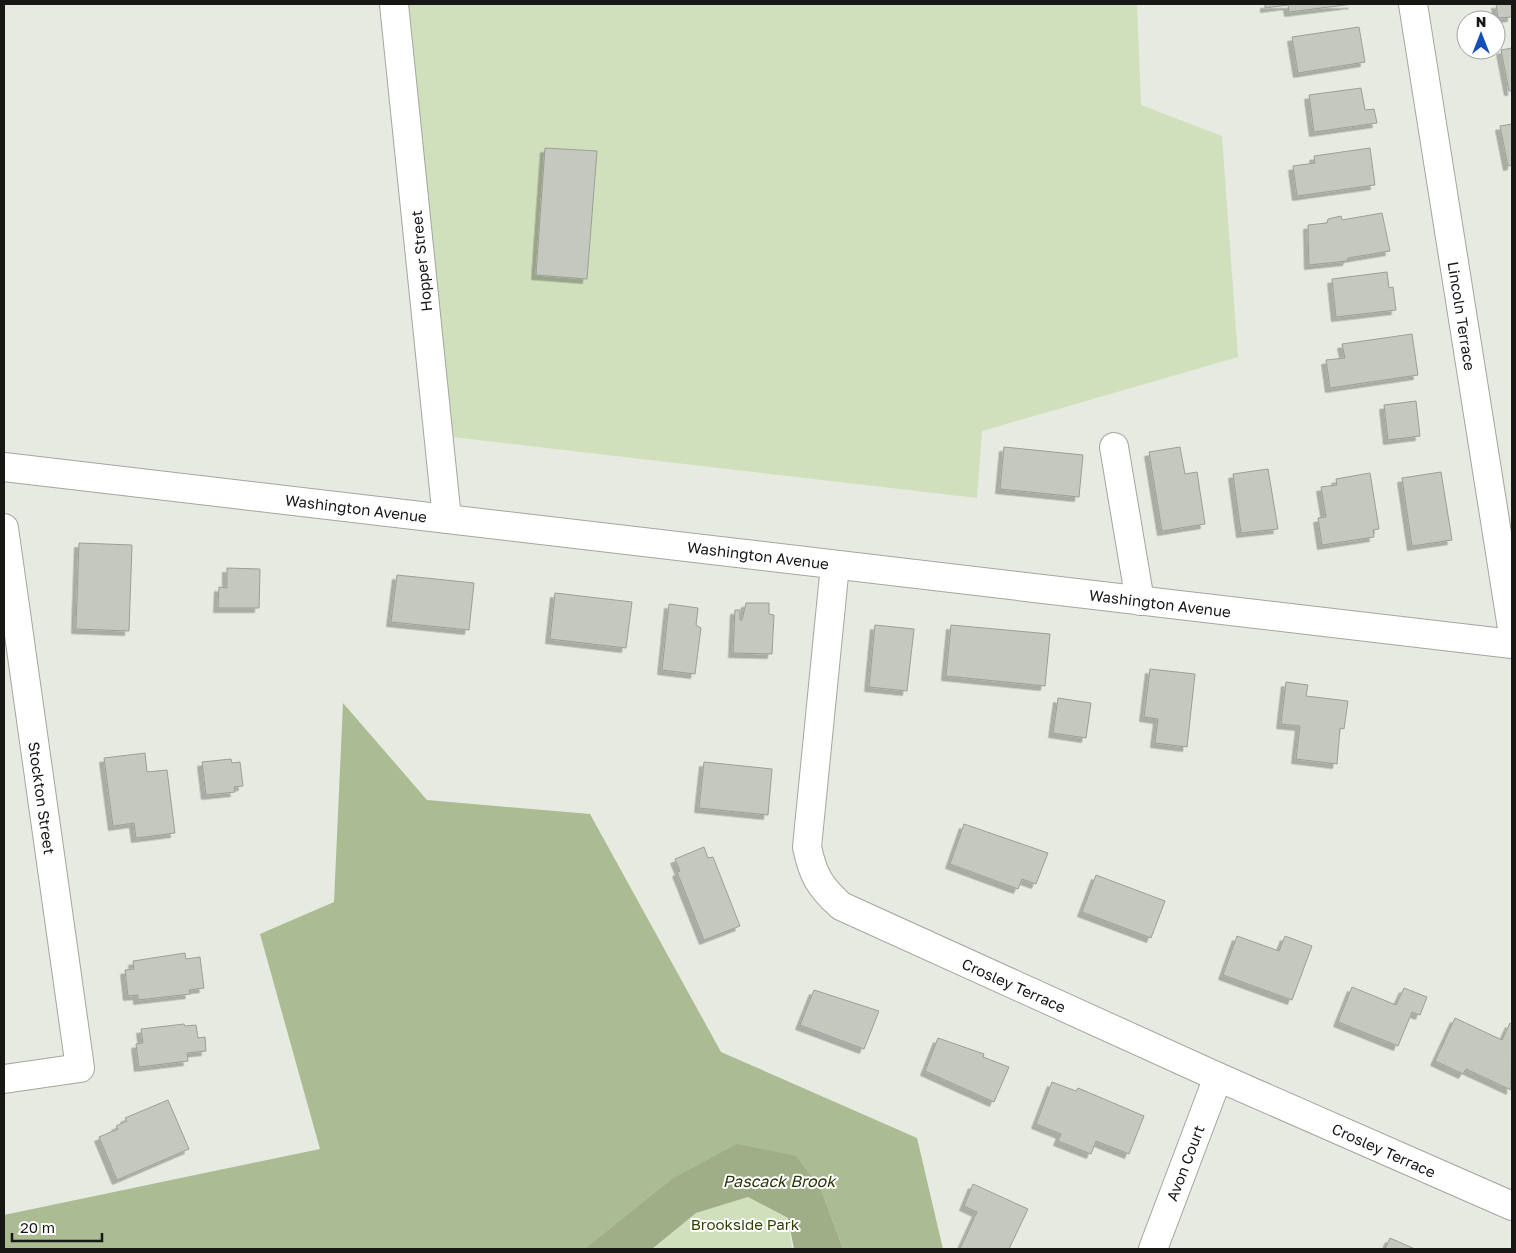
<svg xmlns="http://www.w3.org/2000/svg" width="1516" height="1253" viewBox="0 0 1516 1253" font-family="'Golos Text',sans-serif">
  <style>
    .green { fill: #d1e0bc }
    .forest { fill: #abbb92 }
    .water { fill: #9fae86 }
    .building { fill: #c4c8bf; stroke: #9b9f96; filter: url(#shadow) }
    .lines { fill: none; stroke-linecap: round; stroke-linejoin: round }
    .minor-casing { stroke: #a3a69e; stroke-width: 30 }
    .tertiary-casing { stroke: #a3a69e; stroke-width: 30 }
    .minor { stroke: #fff; stroke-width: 28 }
    .tertiary { stroke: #fff; stroke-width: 28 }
    .labels { text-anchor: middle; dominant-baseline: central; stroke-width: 4; stroke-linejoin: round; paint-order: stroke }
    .street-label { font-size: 15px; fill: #171815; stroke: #fff }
    .park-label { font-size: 15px; fill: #304100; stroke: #fff }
    .water-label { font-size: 16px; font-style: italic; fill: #293709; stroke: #fff }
  </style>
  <defs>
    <filter id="shadow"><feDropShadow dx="-4.5" dy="4.5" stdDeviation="0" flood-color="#0004"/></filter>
  </defs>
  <rect width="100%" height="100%" fill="#e6eae1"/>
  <!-- green -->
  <g class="green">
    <path d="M 400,4 L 1137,4 L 1141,105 L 1222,136 L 1238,357 L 982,431 L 977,498 L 453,437 Z"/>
    <path d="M 748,1197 L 788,1218 L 792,1249 L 652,1249 L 696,1213 Z"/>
  </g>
  <!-- forest -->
  <path class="forest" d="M 343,703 L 427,800 L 590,814 L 721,1052 L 917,1138 L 943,1249 L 843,1249 L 822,1192 L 670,1180 L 584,1249 L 4,1249 L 4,1215 L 320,1149 L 260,934 L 334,902 Z"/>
  <!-- water -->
  <path class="water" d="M 737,1144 L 796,1156 L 822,1192 L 843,1249 L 794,1249 L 788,1218 L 748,1197 L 696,1213 L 652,1249 L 584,1249 L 670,1180 Z"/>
  <!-- building -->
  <g class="building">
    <path d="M 1265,4 L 1353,4 L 1289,12 L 1288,5 L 1265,8 Z"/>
    <path d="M 1496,4 L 1512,4 L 1512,17 L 1498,18 Z"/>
    <path d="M 1359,27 L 1365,62 L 1298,73 L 1292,37 Z"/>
    <path d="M 1512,48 L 1512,91 L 1509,91 L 1501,50 Z"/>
    <path d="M 1361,88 L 1365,110 L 1374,109 L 1377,123 L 1314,132 L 1309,95 Z"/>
    <path d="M 1512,124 L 1512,165 L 1508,166 L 1500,126 Z"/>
    <path d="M 545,148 L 597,151 L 587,279 L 536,275 Z"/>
    <path d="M 1370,148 L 1375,185 L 1297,196 L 1293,166 L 1315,163 L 1314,156 Z"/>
    <path d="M 1382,213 L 1390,251 L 1348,258 L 1347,261 L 1309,265 L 1308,225 L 1327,223 L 1328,219 L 1341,216 L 1342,220 Z"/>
    <path d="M 1387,272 L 1389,288 L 1393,287 L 1396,310 L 1336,317 L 1332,279 Z"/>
    <path d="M 1412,334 L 1418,375 L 1330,388 L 1326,360 L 1345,358 L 1342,344 Z"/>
    <path d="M 1416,401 L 1420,436 L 1388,440 L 1384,405 Z"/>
    <path d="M 1004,447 L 1083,455 L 1079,497 L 1000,489 Z"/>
    <path d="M 1180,447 L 1185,474 L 1197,472 L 1205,524 L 1162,531 L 1149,452 Z"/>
    <path d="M 1268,469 L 1278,529 L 1241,533 L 1233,474 Z"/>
    <path d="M 1441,472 L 1452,540 L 1412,546 L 1402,478 Z"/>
    <path d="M 1370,473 L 1379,529 L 1373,530 L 1374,537 L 1322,545 L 1318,518 L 1326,517 L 1321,487 L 1337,485 L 1336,479 Z"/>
    <path d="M 79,543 L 132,545 L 129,631 L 76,629 Z"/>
    <path d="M 227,568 L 260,569 L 259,608 L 218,608 L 219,587 L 227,588 Z"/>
    <path d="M 397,575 L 474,583 L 469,630 L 391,622 Z"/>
    <path d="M 555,593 L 632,602 L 626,648 L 550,639 Z"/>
    <path d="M 746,603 L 769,603 L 769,614 L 774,615 L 772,654 L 733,653 L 735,610 L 740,610 L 740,620 L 742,620 Z"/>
    <path d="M 669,604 L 698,608 L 696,625 L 701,628 L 695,674 L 662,670 Z"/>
    <path d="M 875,625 L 914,629 L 907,691 L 869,687 Z"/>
    <path d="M 951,625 L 1050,634 L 1045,686 L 946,676 Z"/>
    <path d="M 1150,669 L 1195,674 L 1187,747 L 1155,743 L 1158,719 L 1144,717 Z"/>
    <path d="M 1286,682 L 1308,685 L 1306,696 L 1348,701 L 1344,729 L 1340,728 L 1337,764 L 1296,759 L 1300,726 L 1281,724 Z"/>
    <path d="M 1058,698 L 1091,703 L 1086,738 L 1053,733 Z"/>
    <path d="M 145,753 L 147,772 L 167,770 L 175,833 L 136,838 L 134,823 L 113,826 L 104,758 Z"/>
    <path d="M 231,759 L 232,763 L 240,762 L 243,786 L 234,787 L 235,792 L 206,795 L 202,762 Z"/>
    <path d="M 704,762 L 772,769 L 768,815 L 699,808 Z"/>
    <path d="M 964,824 L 1048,853 L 1036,884 L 1022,879 L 1018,889 L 950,864 Z"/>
    <path d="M 704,847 L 708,858 L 713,857 L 740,926 L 704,940 L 677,872 L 680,871 L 675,859 Z"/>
    <path d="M 1096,875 L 1165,901 L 1151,938 L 1082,912 Z"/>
    <path d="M 1237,936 L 1279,951 L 1285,936 L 1312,946 L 1292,1000 L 1223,975 Z"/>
    <path d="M 185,953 L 186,959 L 200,957 L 204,988 L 189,990 L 190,994 L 138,1000 L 138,995 L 128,996 L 125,970 L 134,969 L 133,961 Z"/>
    <path d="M 1352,987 L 1396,1005 L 1404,988 L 1427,997 L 1420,1015 L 1412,1012 L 1398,1046 L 1338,1022 Z"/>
    <path d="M 814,990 L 879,1011 L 864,1049 L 800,1025 Z"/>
    <path d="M 1455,1018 L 1502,1040 L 1510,1023 L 1512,1024 L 1511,1090 L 1466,1069 L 1463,1074 L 1435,1061 Z"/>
    <path d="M 184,1024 L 185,1026 L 196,1025 L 198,1038 L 205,1037 L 206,1051 L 187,1053 L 188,1061 L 139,1067 L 136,1044 L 143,1043 L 141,1029 Z"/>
    <path d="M 938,1038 L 984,1054 L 983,1057 L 1009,1067 L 994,1102 L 925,1071 Z"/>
    <path d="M 1052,1082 L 1076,1091 L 1078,1088 L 1144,1116 L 1129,1154 L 1096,1141 L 1091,1154 L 1058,1141 L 1061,1134 L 1036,1124 Z"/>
    <path d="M 168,1100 L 189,1149 L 117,1180 L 99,1137 L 118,1129 L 116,1126 L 127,1121 L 125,1118 Z"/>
    <path d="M 973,1184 L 1028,1209 L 1009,1249 L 960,1249 L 977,1212 L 964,1206 Z"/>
    <path d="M 1390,1238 L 1415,1249 L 1385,1249 Z"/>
  </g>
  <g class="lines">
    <defs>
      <g id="minor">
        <path d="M 394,4 L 447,519"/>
        <path d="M 1413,4 L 1512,628"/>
        <path d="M 1114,447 L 1140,601"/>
        <path d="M 4,528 L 80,1068 L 4,1079"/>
        <path d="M 835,565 L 807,847 C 813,875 819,886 841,906 L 1218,1077 L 1512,1206"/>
        <path d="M 1153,1249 L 1218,1077"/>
      </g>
      <path id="tertiary" d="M 4,467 L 1512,644"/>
    </defs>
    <!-- minor casing -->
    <use href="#minor" class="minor-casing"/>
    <!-- tertiary casing -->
    <use href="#tertiary" class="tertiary-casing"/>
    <!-- minor -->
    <use href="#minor" class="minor"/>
    <!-- tertiary -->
    <use href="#tertiary" class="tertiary"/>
  </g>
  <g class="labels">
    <!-- street labels -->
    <g class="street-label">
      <text transform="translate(421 261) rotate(-96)">Hopper Street</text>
      <text transform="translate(1462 316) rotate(81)">Lincoln Terrace</text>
      <text transform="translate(356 508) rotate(7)">Washington Avenue</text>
      <text transform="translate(758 555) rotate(7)">Washington Avenue</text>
      <text transform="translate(1160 603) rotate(7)">Washington Avenue</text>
      <text transform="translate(42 798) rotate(82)">Stockton Street</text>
      <text transform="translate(1014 985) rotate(24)">Crosley Terrace</text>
      <text transform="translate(1384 1150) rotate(24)">Crosley Terrace</text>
      <text transform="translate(1185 1163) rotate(-69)">Avon Court</text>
    </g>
    <!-- park labels -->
    <g class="park-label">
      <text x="745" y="1224">Brookside Park</text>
    </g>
    <!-- water labels -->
    <g class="water-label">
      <text x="779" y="1181">Pascack Brook</text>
    </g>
  </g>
  <!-- border -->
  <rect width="1516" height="1253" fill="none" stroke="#171815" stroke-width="10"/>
  <!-- north arrow -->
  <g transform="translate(1481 35)"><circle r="24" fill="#ffffff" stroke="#a2a3a1"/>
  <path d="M0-4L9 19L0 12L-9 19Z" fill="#144eb9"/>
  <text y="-8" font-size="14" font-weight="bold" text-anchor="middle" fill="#171815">N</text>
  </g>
  <!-- scale -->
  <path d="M12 1233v8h90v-8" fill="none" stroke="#171815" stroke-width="2.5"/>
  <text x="20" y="1233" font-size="15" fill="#171815" stroke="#ffffff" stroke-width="4" paint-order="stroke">20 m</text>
</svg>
